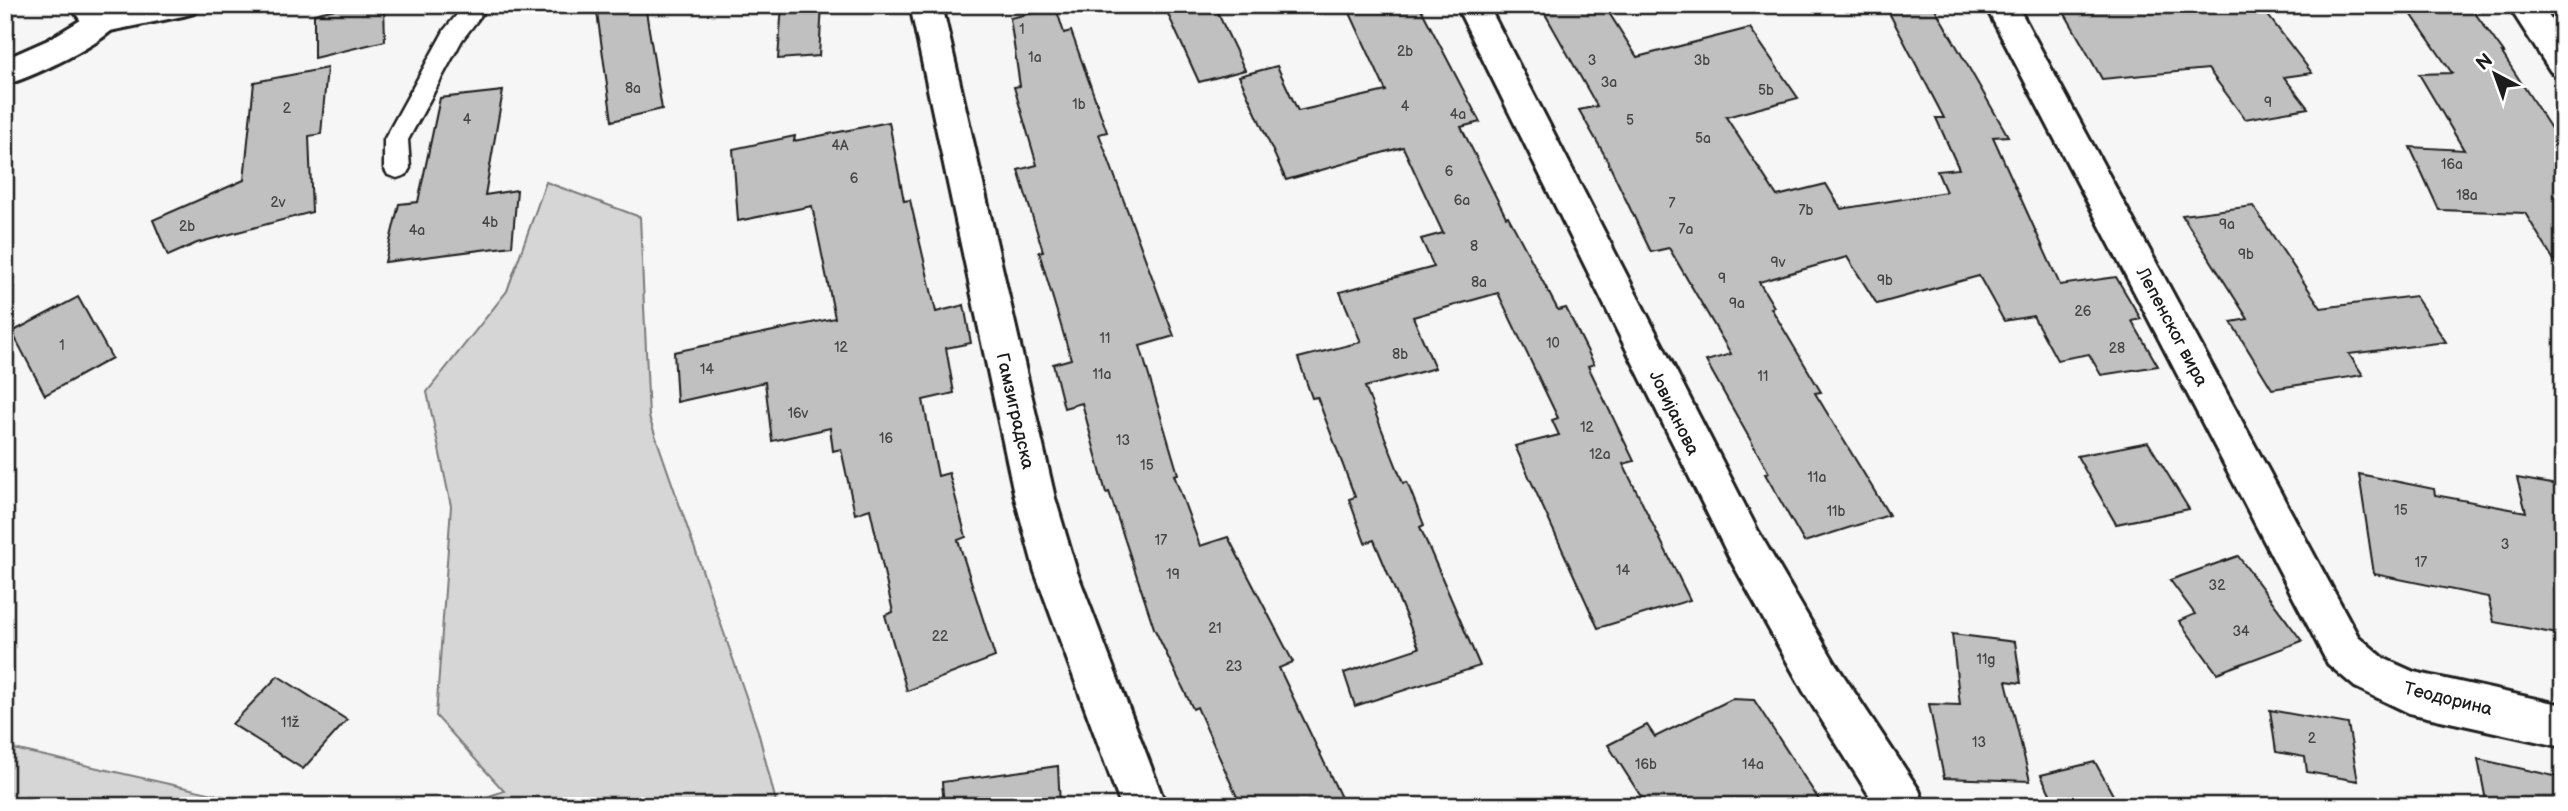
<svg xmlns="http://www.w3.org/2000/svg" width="2568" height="811" viewBox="0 0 2568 811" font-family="'Balsamiq Sans',sans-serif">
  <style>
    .green { fill: #d6d6d6; stroke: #797979; stroke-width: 2 }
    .building { fill: #c0c0c0; stroke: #1c1c1c; stroke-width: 2 }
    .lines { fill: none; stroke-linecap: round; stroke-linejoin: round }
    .service-casing { stroke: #1c1c1c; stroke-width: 5 }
    .minor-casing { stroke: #1c1c1c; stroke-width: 6 }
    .tertiary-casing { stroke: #1c1c1c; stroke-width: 6 }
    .service { fill: #fff; fill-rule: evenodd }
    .minor { fill: #fff; fill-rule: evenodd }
    .tertiary { fill: #fff; fill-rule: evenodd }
    .labels { text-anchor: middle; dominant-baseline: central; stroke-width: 5; stroke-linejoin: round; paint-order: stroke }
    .number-label { font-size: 14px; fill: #454545 }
    .street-label { font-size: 18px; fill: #1c1c1c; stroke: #fff }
  </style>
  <rect width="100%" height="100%" fill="#f6f6f6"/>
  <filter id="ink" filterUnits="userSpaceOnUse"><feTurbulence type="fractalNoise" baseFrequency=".0143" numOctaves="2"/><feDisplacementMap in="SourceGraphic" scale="14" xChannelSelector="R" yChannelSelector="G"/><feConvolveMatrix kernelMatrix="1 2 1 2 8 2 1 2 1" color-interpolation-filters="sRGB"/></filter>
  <g filter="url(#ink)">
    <!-- green -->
    <g class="green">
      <path d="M 546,182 L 640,217 L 649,417 L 758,731 L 777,806 L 460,806 L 504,791 L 436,716 L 451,506 L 427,392 L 507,291 Z"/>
      <path d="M 5,747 L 266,806 L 5,806 Z"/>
    </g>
    <!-- building -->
    <g class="building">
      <path d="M 352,5 L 384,5 L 385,41 L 314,58 L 314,14 Z"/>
      <path d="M 596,5 L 645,5 L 662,109 L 612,121 Z"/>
      <path d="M 782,5 L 822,5 L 819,56 L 778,59 Z"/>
      <path d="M 1193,5 L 1214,5 L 1245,70 L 1199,82 L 1167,12 Z"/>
      <path d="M 1385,5 L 1419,5 L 1480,122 L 1461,127 L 1506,217 L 1508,216 L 1558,310 L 1566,308 L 1594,364 L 1588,366 L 1634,461 L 1623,464 L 1690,600 L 1598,628 L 1515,446 L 1559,435 L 1552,420 L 1558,418 L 1498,293 L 1413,317 L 1435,368 L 1365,387 L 1403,483 L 1407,482 L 1424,525 L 1420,527 L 1480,666 L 1355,706 L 1344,673 L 1419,648 L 1374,540 L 1365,543 L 1349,499 L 1355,497 L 1317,397 L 1312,398 L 1298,358 L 1361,342 L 1340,292 L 1434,267 L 1421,239 L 1443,233 L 1403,147 L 1286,180 L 1239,76 L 1277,66 L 1298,111 L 1386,91 L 1350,13 Z"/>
      <path d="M 1540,5 L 1604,5 L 1637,57 L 1750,28 L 1798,98 L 1726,117 L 1777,196 L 1826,184 L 1841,209 L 1946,192 L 1937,171 L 1959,169 L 1936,118 L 1944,118 L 1885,5 L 1933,5 L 2008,136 L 1993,137 L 2060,285 L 2116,277 L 2141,319 L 2132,321 L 2158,366 L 2101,375 L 2089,354 L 2057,360 L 2033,316 L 2004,321 L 1979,276 L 1877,304 L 1847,257 L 1759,282 L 1774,307 L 1771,308 L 1821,392 L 1815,393 L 1889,515 L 1804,542 L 1765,474 L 1769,473 L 1706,361 L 1731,354 L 1669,248 L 1651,252 L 1604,154 L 1579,110 L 1597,106 Z"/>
      <path d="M 2060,5 L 2260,5 L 2312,73 L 2284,77 L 2308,108 L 2245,119 L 2208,69 L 2102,79 Z"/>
      <path d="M 2405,5 L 2469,5 L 2504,53 L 2502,53 L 2563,147 L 2563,275 L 2525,213 L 2439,210 L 2410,147 L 2464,150 L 2419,74 L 2452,73 Z"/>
      <path d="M 1056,8 L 1064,33 L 1071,31 L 1107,132 L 1099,134 L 1174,336 L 1140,346 L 1178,474 L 1174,475 L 1200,546 L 1228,537 L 1293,662 L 1279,668 L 1345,806 L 1241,806 L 1197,707 L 1193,709 L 1154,628 L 1109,492 L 1106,493 L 1082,403 L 1064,408 L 1053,364 L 1071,359 L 1039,252 L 1043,251 L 1018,170 L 1037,165 L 1014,87 L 1020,86 L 1010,18 Z"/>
      <path d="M 327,68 L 321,134 L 309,136 L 312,212 L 197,243 L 168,256 L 153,220 L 244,180 L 254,82 Z"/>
      <path d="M 503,91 L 485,195 L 517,190 L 512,246 L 385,262 L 399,204 L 418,202 L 440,98 Z"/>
      <path d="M 889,122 L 904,201 L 910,200 L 936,312 L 964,305 L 971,343 L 946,348 L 954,393 L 923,400 L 938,476 L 949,473 L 966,537 L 958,540 L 995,657 L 907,691 L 885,615 L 893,612 L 870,509 L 855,514 L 841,449 L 833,451 L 830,428 L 772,441 L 765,382 L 677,402 L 674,352 L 835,318 L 812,206 L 738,221 L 733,149 L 795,136 L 794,141 Z"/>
      <path d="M 2253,206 L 2321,308 L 2415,296 L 2446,342 L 2349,354 L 2363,375 L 2272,389 L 2231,322 L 2248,319 L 2182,215 Z"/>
      <path d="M 78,297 L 112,358 L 45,395 L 12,332 Z"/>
      <path d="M 2148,442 L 2189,509 L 2116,524 L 2077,456 Z"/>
      <path d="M 2359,474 L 2434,489 L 2435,495 L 2526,512 L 2517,478 L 2563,486 L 2563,635 L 2494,622 L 2488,597 L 2374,574 Z"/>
      <path d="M 2238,556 L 2302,641 L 2217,673 L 2179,621 L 2195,614 L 2170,580 Z"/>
      <path d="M 1952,634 L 2015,642 L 2021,683 L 2006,681 L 2030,781 L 1944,778 L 1929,704 L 1960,705 Z"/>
      <path d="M 278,676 L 347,720 L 303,769 L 232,724 Z"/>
      <path d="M 1732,699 L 1754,700 L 1823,806 L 1647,806 L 1608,745 L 1647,725 L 1655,737 Z"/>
      <path d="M 2270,710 L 2348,724 L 2358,781 L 2307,772 L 2305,757 L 2276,752 Z"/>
      <path d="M 2478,759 L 2563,778 L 2563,806 L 2487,806 Z"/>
      <path d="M 2095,762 L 2119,806 L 2056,806 L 2041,775 Z"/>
      <path d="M 1058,766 L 1060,806 L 944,806 L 942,782 Z"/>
    </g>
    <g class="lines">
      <defs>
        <path id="service" d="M 465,5 L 489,5 L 462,40 L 408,140 L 410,168 L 406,175 L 397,178 L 388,175 L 384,168 L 384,140 L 445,29 Z"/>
        <g id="minor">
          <path d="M 910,5 L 942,5 L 1055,498 L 1077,572 L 1166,806 L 1121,806 L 1035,572 L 1015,498 Z"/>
          <path d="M 1456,5 L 1488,5 L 1758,531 L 1835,663 L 1919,790 L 1925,806 L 1876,806 L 1804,692 L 1729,557 Z"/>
          <path d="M 1985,5 L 2017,5 L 2358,636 L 2385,659 L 2414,672 L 2563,705 L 2563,747 L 2409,713 L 2355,687 L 2328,664 Z"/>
          <path d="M 2508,5 L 2541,5 L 2563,37 L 2563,75 L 2551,72 Z"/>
          <path d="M 105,8 L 116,12 L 121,20 C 107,43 32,77 5,85 L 5,59 L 48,40 L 94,12 Z"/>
        </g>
        <path id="tertiary" d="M 70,5 L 103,5 L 106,8 L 122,5 L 199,5 L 194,13 L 183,16 L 105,32 L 83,24 Z"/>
      </defs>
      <!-- service casing -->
      <use href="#service" class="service-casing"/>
      <!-- minor casing -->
      <use href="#minor" class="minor-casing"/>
      <!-- tertiary casing -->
      <use href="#tertiary" class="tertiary-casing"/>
      <!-- service -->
      <use href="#service" class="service"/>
      <!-- minor -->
      <use href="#minor" class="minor"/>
      <!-- tertiary -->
      <use href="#tertiary" class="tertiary"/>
    </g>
  </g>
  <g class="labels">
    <!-- number labels -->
    <g class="number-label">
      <text x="1022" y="29">1</text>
      <text x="1405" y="51">2b</text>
      <text x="1035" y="57">1a</text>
      <text x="1592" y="60">3</text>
      <text x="1702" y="60">3b</text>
      <text x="1609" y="82">3a</text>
      <text x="633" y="88">8a</text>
      <text x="1766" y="90">5b</text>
      <text x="2268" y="102">9</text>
      <text x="1079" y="104">1b</text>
      <text x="1405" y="106">4</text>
      <text x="287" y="108">2</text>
      <text x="1458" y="114">4a</text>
      <text x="467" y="119">4</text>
      <text x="1630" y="120">5</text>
      <text x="1703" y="138">5a</text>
      <text x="840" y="145">4A</text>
      <text x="2452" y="164">16a</text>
      <text x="1449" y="171">6</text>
      <text x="854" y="178">6</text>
      <text x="2467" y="195">18a</text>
      <text x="1462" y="200">6a</text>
      <text x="278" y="202">2v</text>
      <text x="1672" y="203">7</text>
      <text x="1806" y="210">7b</text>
      <text x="490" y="222">4b</text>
      <text x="2227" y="224">9a</text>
      <text x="187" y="226">2b</text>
      <text x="1686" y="229">7a</text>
      <text x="417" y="230">4a</text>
      <text x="1474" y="246">8</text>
      <text x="2246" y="254">9b</text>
      <text x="1778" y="262">9v</text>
      <text x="1722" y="278">9</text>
      <text x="1885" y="280">9b</text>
      <text x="1479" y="282">8a</text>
      <text x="1737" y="303">9a</text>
      <text x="2083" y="311">26</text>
      <text x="1105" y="338">11</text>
      <text x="1553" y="343">10</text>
      <text x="62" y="345">1</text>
      <text x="841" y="347">12</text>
      <text x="2117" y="348">28</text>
      <text x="1400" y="354">8b</text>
      <text x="707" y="369">14</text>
      <text x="1102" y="374">11a</text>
      <text x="1763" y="376">11</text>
      <text x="798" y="413">16v</text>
      <text x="1587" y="427">12</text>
      <text x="886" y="438">16</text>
      <text x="1123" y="440">13</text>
      <text x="1600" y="454">12a</text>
      <text x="1147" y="465">15</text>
      <text x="1817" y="477">11a</text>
      <text x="2401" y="510">15</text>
      <text x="1836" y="511">11b</text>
      <text x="1161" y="540">17</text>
      <text x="2505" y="544">3</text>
      <text x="2421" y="562">17</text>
      <text x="1623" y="570">14</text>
      <text x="1173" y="574">19</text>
      <text x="2217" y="585">32</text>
      <text x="1215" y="628">21</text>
      <text x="2241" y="631">34</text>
      <text x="940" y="636">22</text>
      <text x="1986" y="659">11g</text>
      <text x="1234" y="666">23</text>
      <text x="290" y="722">11ž</text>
      <text x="2312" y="738">2</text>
      <text x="1979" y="742">13</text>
      <text x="1646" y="764">16b</text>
      <text x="1753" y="764">14a</text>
    </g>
    <!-- street labels -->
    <g class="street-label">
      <text transform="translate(2172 327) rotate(62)">Лепенског вира</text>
      <text transform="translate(1015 411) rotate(77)">Гамзиградска</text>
      <text transform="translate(1674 413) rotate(64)">Јовијанова</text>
      <text transform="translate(2448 699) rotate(14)">Теодорина</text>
    </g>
  </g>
  <!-- margin -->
  <rect width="2568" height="811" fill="none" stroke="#fff" stroke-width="28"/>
  <rect x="14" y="14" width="2540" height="783" fill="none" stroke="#1c1c1c" stroke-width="2.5" filter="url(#ink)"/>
  <!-- north arrow -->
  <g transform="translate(2495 74) rotate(319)" stroke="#ffffff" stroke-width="5" paint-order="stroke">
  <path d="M0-5L12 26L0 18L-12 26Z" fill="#1c1c1c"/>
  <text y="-10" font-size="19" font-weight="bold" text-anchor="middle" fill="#1c1c1c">N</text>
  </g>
</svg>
